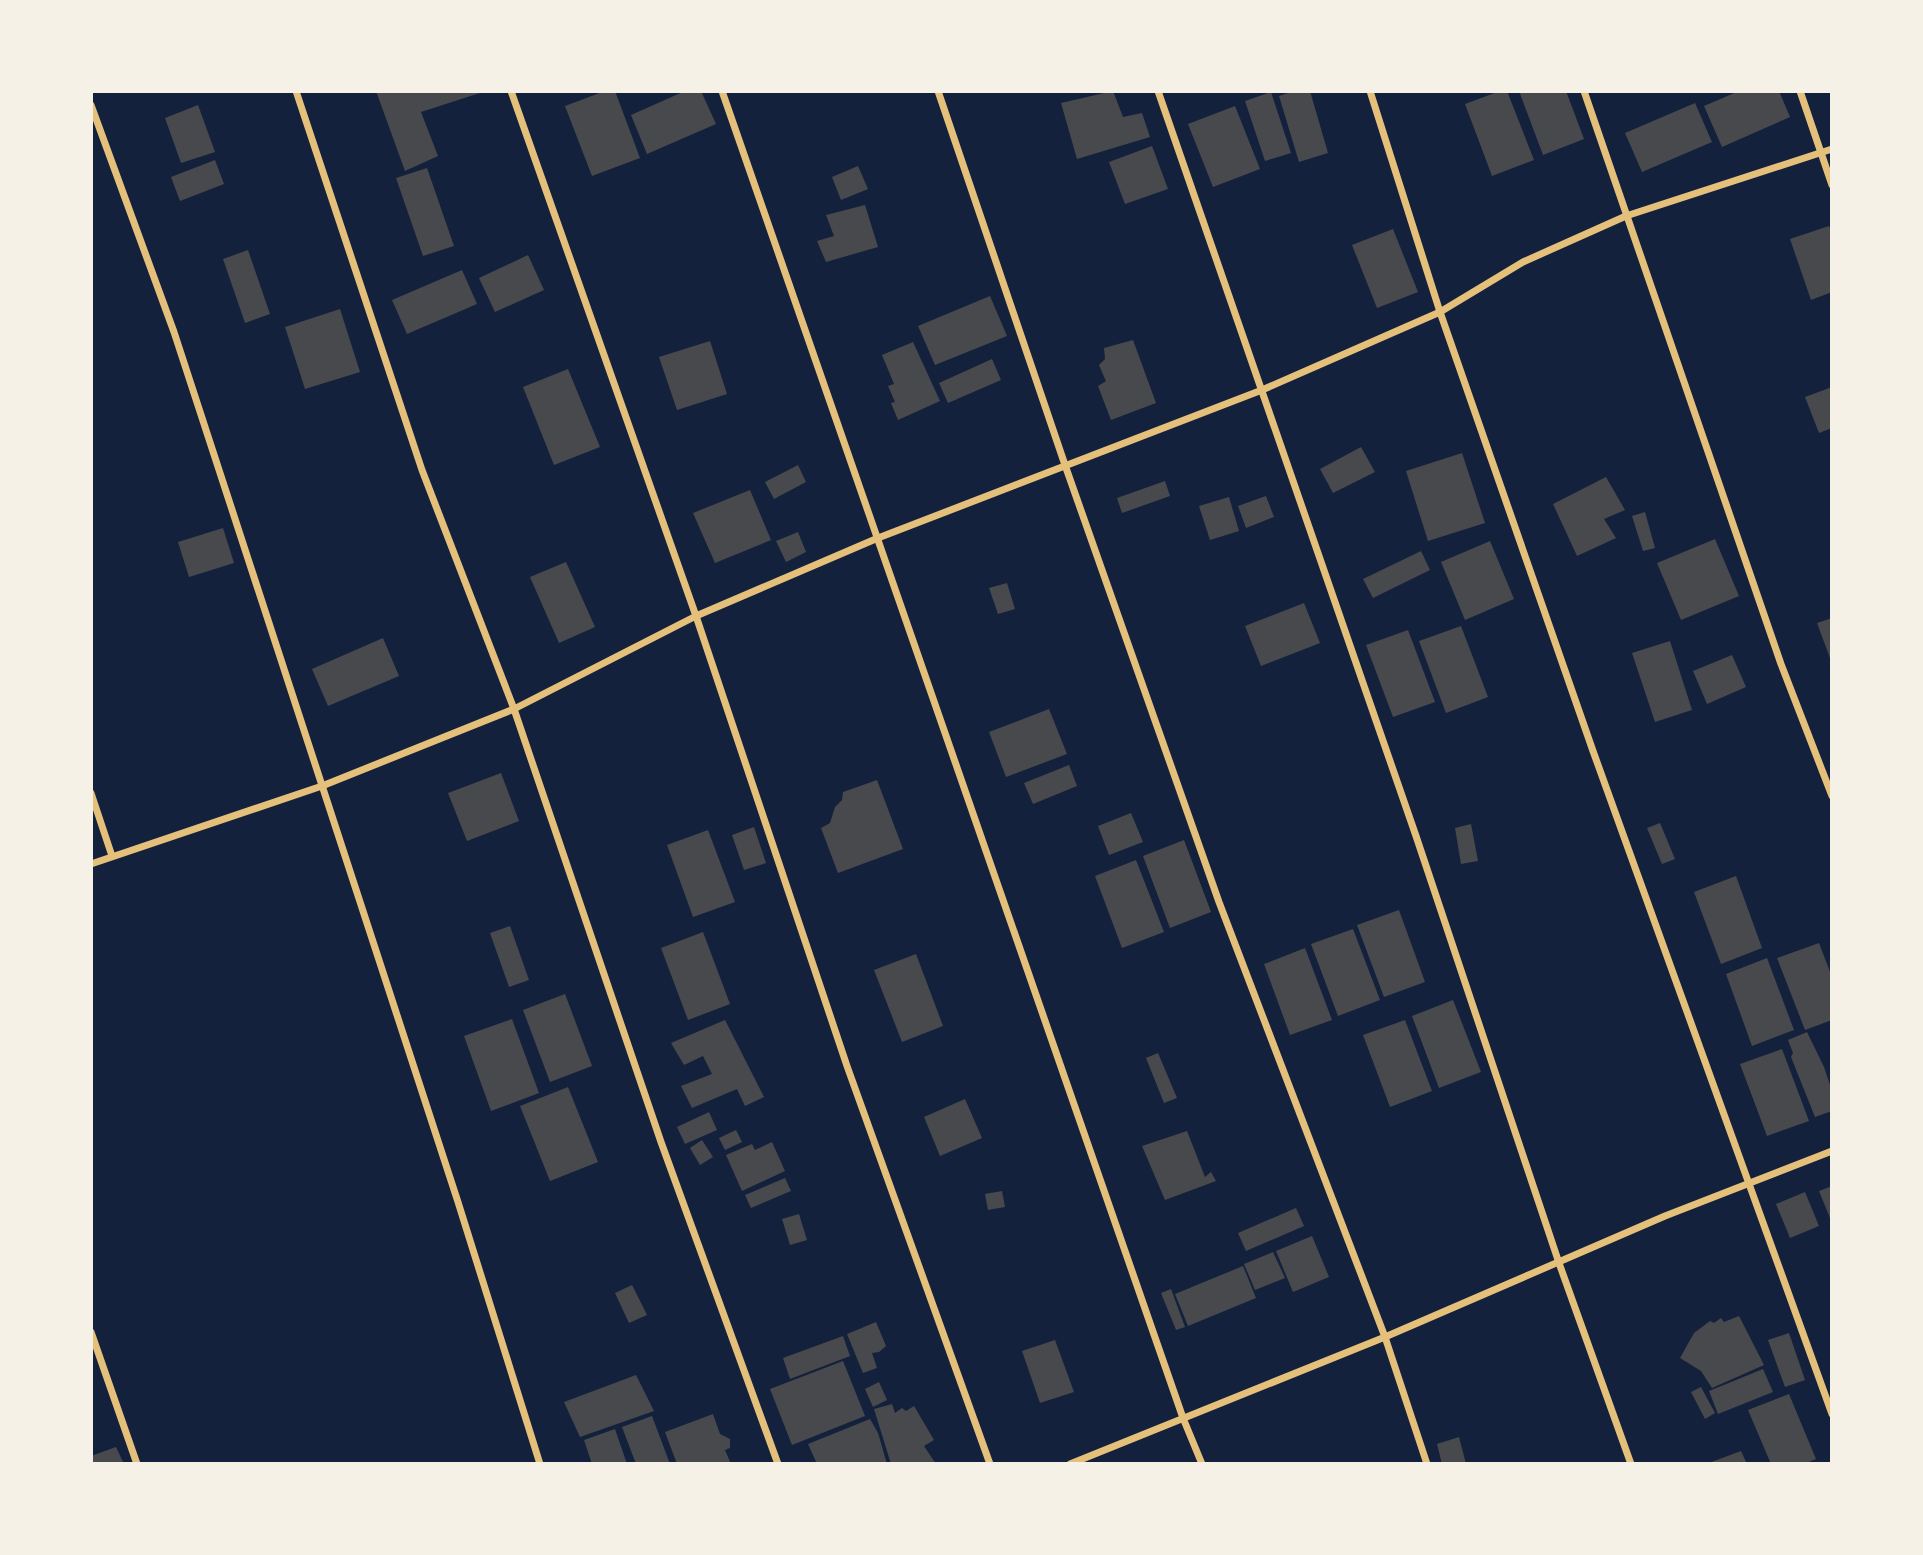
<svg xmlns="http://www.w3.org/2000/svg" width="1923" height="1555" viewBox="0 0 1923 1555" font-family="'PT Sans',sans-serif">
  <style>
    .building { fill: #48494c }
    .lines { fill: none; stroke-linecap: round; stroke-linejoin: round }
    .minor { stroke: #e5c07b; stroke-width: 7 }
  </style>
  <rect width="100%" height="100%" fill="#14213d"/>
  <!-- building -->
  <g class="building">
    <path d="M 376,91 L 483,91 L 483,92 L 421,112 L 438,156 L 405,171 Z"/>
    <path d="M 605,91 L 615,91 L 640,158 L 592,176 L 565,106 Z"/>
    <path d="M 685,91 L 701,91 L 716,124 L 647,154 L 631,115 Z"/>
    <path d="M 1113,91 L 1123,117 L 1142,113 L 1150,137 L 1077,159 L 1061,103 Z"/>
    <path d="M 1294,91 L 1310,91 L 1328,153 L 1299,162 L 1279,96 Z"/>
    <path d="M 1500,91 L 1507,91 L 1534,160 L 1492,176 L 1465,104 Z"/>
    <path d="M 1519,91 L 1566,91 L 1584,139 L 1543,155 Z"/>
    <path d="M 1739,91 L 1779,91 L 1790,117 L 1722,147 L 1704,106 Z"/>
    <path d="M 1271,92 L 1291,153 L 1265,161 L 1245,101 Z"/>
    <path d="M 1695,103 L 1712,142 L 1642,172 L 1625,133 Z"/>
    <path d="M 198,105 L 215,152 L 181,163 L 165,118 Z"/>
    <path d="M 1235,106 L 1260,169 L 1213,187 L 1188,124 Z"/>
    <path d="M 1152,146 L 1168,189 L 1125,204 L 1109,162 Z"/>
    <path d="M 215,160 L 224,184 L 180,201 L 171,177 Z"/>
    <path d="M 858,166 L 868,189 L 841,200 L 832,177 Z"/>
    <path d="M 427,168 L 454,246 L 423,256 L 396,178 Z"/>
    <path d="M 865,205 L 878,247 L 826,262 L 817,241 L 834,236 L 826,215 Z"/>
    <path d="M 1829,226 L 1832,234 L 1832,292 L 1811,300 L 1790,239 Z"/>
    <path d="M 1393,229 L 1418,292 L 1377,308 L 1352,245 Z"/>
    <path d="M 248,250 L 270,314 L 245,323 L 223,259 Z"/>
    <path d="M 528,255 L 544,290 L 495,312 L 479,278 Z"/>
    <path d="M 462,270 L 477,304 L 407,334 L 392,300 Z"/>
    <path d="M 990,296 L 1007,336 L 935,365 L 918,326 Z"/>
    <path d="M 340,309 L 360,372 L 305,389 L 285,327 Z"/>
    <path d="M 1133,340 L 1156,403 L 1111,420 L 1098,386 L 1106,381 L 1099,365 L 1105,359 L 1104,348 Z"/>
    <path d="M 710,341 L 727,394 L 677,410 L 659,357 Z"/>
    <path d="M 913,342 L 940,401 L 898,420 L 891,403 L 895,402 L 888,386 L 894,384 L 882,355 Z"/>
    <path d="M 992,359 L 1001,380 L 948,403 L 939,383 Z"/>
    <path d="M 568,369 L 600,447 L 554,465 L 523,387 Z"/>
    <path d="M 1832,387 L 1832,428 L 1819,433 L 1805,397 Z"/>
    <path d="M 1361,447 L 1375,472 L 1333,493 L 1320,469 Z"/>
    <path d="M 1462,453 L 1485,523 L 1428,541 L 1406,471 Z"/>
    <path d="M 798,465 L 806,482 L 774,499 L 765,482 Z"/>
    <path d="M 1606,477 L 1625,510 L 1604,519 L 1616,538 L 1577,556 L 1553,504 Z"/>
    <path d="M 1165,481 L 1170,496 L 1122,513 L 1117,498 Z"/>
    <path d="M 750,490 L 771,540 L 715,563 L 693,513 Z"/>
    <path d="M 1266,496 L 1274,517 L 1246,528 L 1238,506 Z"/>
    <path d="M 1229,497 L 1239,531 L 1210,540 L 1199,506 Z"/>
    <path d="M 1645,512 L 1655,548 L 1643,551 L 1632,516 Z"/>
    <path d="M 223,528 L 234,563 L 189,577 L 178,542 Z"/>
    <path d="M 798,532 L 806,552 L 786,562 L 776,541 Z"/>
    <path d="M 1715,539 L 1739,596 L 1681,620 L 1657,563 Z"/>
    <path d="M 1490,541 L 1514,599 L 1465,620 L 1441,562 Z"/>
    <path d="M 1421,551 L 1430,570 L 1373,598 L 1363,579 Z"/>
    <path d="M 566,562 L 595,627 L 559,643 L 530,577 Z"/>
    <path d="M 1007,583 L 1015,609 L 998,614 L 989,588 Z"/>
    <path d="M 1304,603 L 1320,643 L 1261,666 L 1245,626 Z"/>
    <path d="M 1832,618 L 1832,657 L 1830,658 L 1817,623 Z"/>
    <path d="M 1461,626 L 1488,697 L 1446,713 L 1419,641 Z"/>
    <path d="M 1408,630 L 1435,702 L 1393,717 L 1366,645 Z"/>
    <path d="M 383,638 L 399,676 L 328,706 L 312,669 Z"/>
    <path d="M 1670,641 L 1692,710 L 1655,722 L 1632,653 Z"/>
    <path d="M 1732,655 L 1746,687 L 1707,704 L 1693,671 Z"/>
    <path d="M 1049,709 L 1067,754 L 1006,777 L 989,732 Z"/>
    <path d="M 1069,765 L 1077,786 L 1033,804 L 1024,783 Z"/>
    <path d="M 501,773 L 519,821 L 467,841 L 448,793 Z"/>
    <path d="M 877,780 L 903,849 L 838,873 L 821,828 L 830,823 L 835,807 L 842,800 L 843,792 Z"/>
    <path d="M 1131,813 L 1143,842 L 1109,855 L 1098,826 Z"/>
    <path d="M 1660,823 L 1675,859 L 1662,864 L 1647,828 Z"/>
    <path d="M 1471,824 L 1478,861 L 1461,864 L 1455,828 Z"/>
    <path d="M 754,827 L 766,863 L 744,870 L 732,835 Z"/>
    <path d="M 708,830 L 735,902 L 693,917 L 667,845 Z"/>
    <path d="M 1184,840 L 1211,912 L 1170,928 L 1143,856 Z"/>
    <path d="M 1136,860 L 1164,932 L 1122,948 L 1095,876 Z"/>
    <path d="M 1736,876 L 1762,948 L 1721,964 L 1694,892 Z"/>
    <path d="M 1399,910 L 1425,982 L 1384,997 L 1357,925 Z"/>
    <path d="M 510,926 L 529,980 L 509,987 L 490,933 Z"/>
    <path d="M 1353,929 L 1380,1000 L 1338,1016 L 1311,944 Z"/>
    <path d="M 703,932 L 730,1004 L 688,1020 L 661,948 Z"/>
    <path d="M 1819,943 L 1832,977 L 1832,1020 L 1805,1030 L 1777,958 Z"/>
    <path d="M 1305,948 L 1332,1020 L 1290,1035 L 1264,964 Z"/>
    <path d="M 916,954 L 943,1026 L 902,1042 L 874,970 Z"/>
    <path d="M 1767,958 L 1794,1030 L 1752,1046 L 1726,974 Z"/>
    <path d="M 565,994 L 592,1066 L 550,1082 L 523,1010 Z"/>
    <path d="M 1453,1000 L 1481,1072 L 1439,1088 L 1412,1016 Z"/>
    <path d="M 512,1019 L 539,1093 L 491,1111 L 464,1036 Z"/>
    <path d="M 725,1020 L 764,1097 L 745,1106 L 737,1089 L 692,1108 L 681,1086 L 712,1074 L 703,1056 L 684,1065 L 671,1043 Z"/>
    <path d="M 1405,1020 L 1432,1091 L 1390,1107 L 1363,1035 Z"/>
    <path d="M 1807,1032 L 1824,1067 L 1832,1091 L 1832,1111 L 1815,1117 L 1791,1057 L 1793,1053 L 1788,1040 Z"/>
    <path d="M 1782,1049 L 1809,1121 L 1767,1136 L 1740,1064 Z"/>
    <path d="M 1158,1053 L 1177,1098 L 1164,1103 L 1146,1058 Z"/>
    <path d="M 568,1087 L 598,1162 L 550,1181 L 520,1106 Z"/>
    <path d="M 965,1099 L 982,1138 L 940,1156 L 924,1117 Z"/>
    <path d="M 709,1112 L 717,1130 L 685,1144 L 677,1127 Z"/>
    <path d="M 736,1130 L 742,1142 L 725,1150 L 719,1138 Z"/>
    <path d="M 1187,1131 L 1205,1177 L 1211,1172 L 1216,1181 L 1165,1200 L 1142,1146 Z"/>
    <path d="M 702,1140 L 713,1157 L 700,1165 L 690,1148 Z"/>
    <path d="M 772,1142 L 785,1171 L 742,1191 L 726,1155 L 752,1144 L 755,1150 Z"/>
    <path d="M 785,1178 L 791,1191 L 751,1208 L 745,1195 Z"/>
    <path d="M 1832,1186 L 1832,1223 L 1819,1191 Z"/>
    <path d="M 1002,1191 L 1005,1207 L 988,1210 L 985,1194 Z"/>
    <path d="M 1805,1192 L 1819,1226 L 1790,1238 L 1776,1204 Z"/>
    <path d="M 1296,1208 L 1304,1226 L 1246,1251 L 1238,1233 Z"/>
    <path d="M 799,1214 L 807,1240 L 790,1245 L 782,1219 Z"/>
    <path d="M 1312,1236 L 1329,1277 L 1293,1292 L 1276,1251 Z"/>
    <path d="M 1273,1252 L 1285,1278 L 1255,1290 L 1244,1264 Z"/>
    <path d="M 1243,1266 L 1256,1298 L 1188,1326 L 1175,1294 Z"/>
    <path d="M 632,1285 L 647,1315 L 629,1323 L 615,1293 Z"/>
    <path d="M 1171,1289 L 1185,1327 L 1176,1330 L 1161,1293 Z"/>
    <path d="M 1739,1316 L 1764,1365 L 1712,1388 L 1701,1371 L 1680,1358 L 1694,1333 L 1710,1321 L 1714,1323 L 1721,1318 L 1724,1322 Z"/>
    <path d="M 876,1322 L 886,1346 L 879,1352 L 872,1353 L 877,1368 L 863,1373 L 847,1334 Z"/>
    <path d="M 1789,1333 L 1805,1380 L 1785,1387 L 1768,1340 Z"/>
    <path d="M 843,1336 L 850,1356 L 790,1379 L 783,1358 Z"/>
    <path d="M 1055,1340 L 1074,1392 L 1040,1403 L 1022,1351 Z"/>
    <path d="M 843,1361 L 865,1416 L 792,1445 L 770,1389 Z"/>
    <path d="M 1763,1369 L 1773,1392 L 1718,1414 L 1709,1391 Z"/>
    <path d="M 636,1375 L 654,1411 L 580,1437 L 564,1402 Z"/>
    <path d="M 879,1382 L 887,1400 L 873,1407 L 865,1389 Z"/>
    <path d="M 1701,1387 L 1715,1413 L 1705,1419 L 1691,1392 Z"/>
    <path d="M 1789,1394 L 1816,1459 L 1804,1464 L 1771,1464 L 1748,1410 Z"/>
    <path d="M 892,1404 L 895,1413 L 902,1408 L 906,1411 L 914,1406 L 934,1440 L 924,1446 L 936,1464 L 891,1464 L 874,1409 Z"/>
    <path d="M 713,1414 L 720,1434 L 730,1439 L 730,1448 L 725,1450 L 731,1464 L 677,1464 L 665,1432 Z"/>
    <path d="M 652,1416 L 670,1464 L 636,1464 L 622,1427 Z"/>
    <path d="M 870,1419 L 878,1433 L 887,1464 L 817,1464 L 808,1444 Z"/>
    <path d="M 615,1429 L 627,1464 L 592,1464 L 584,1440 Z"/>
    <path d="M 1459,1437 L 1466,1464 L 1442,1464 L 1437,1444 Z"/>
    <path d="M 116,1447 L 124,1464 L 91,1464 L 91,1456 Z"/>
    <path d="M 1741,1451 L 1747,1464 L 1706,1464 Z"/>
  </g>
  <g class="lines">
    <!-- minor -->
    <g class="minor">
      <path d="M 296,91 L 422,470 L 514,709 L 661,1142 L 778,1464"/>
      <path d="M 511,91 L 696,616 L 847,1066 L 990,1464"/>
      <path d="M 722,91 L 1183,1418 L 1202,1464"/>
      <path d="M 938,91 L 1065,465 L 1219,902 L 1385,1337 L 1427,1464"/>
      <path d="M 1158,91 L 1416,836 L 1559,1263 L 1631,1464"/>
      <path d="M 1370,91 L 1440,312 L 1593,751 L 1832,1414"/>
      <path d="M 1584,91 L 1781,664 L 1832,796"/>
      <path d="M 1800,91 L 1832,185"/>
      <path d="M 91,105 L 174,332 L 458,1202 L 540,1464"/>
      <path d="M 91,793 L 112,856"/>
      <path d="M 91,864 L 322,786 L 514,709 L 696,616 L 878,538 L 1262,390 L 1440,312 L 1523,262 L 1626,216 L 1832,149"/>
      <path d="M 91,1332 L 137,1464"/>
      <path d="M 1070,1464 L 1385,1337 L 1665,1216 L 1832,1151"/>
    </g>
  </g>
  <!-- border -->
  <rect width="1923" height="1555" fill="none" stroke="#f6f1e7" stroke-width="186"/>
</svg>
